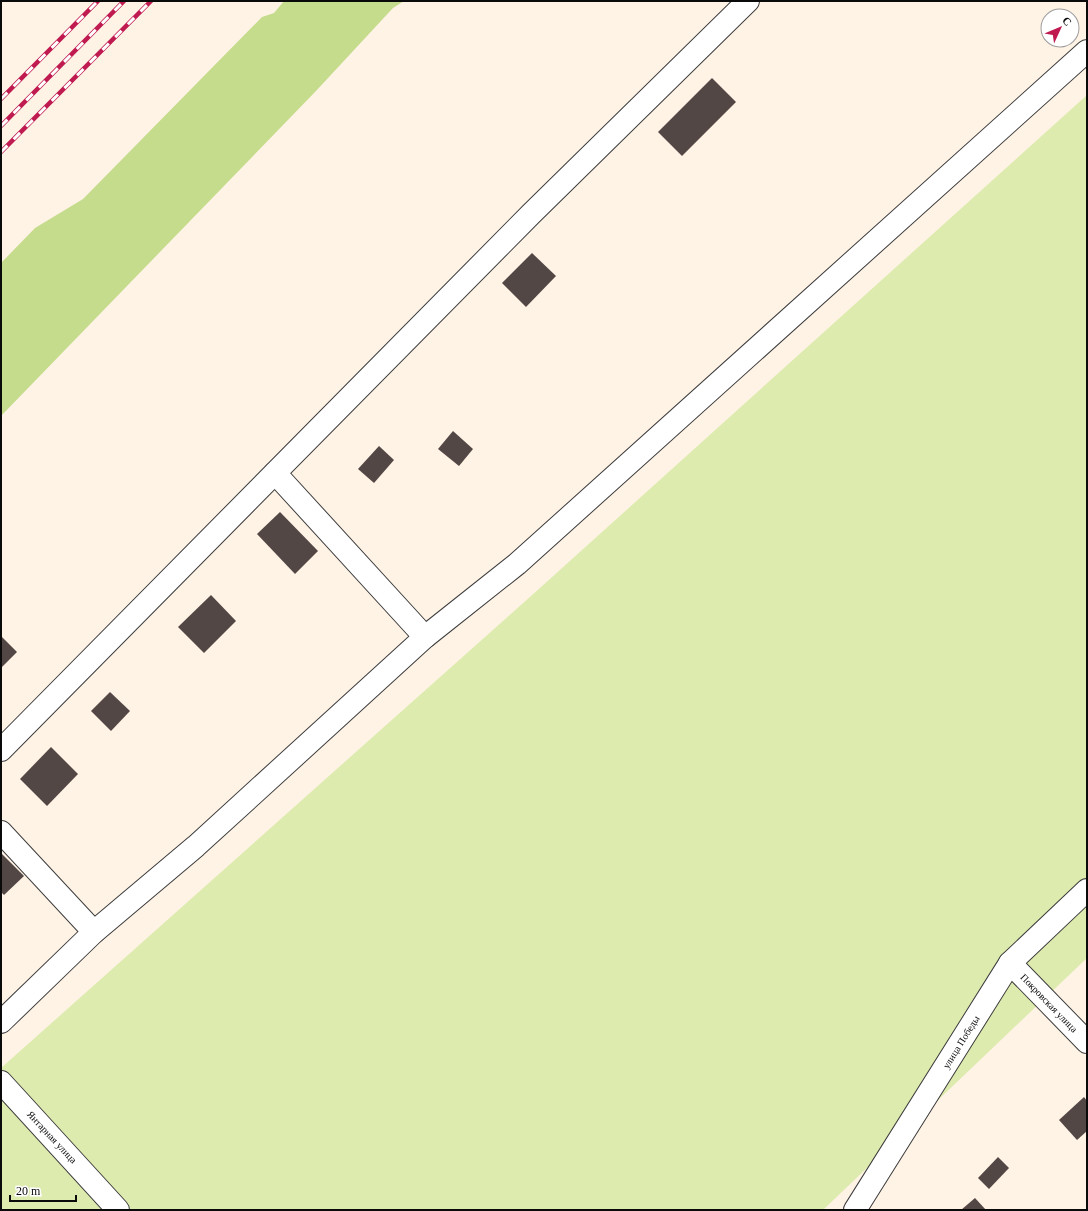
<svg xmlns="http://www.w3.org/2000/svg" width="1088" height="1211" viewBox="0 0 1088 1211" font-family="Georgia,serif">
  <style>
    .green { fill: #deebaf }
    .forest { fill: #c6dc8d }
    .building { fill: #534745 }
    .lines { fill: none; stroke-linecap: round; stroke-linejoin: round }
    .minor-casing { stroke: #3d3d3d; stroke-width: 24 }
    .minor { stroke: #fff; stroke-width: 22 }
    .rail-casing { stroke: #c01b50; stroke-width: 4.5 }
    .rail { stroke: #fff; stroke-width: 3; stroke-dasharray: 9; stroke-linecap: butt }
    .labels { text-anchor: middle; dominant-baseline: central; stroke-width: 4; stroke-linejoin: round; paint-order: stroke }
    .street-label { font-size: 10px; fill: #0a0a0a; stroke: #fff }
  </style>
  <rect width="100%" height="100%" fill="#fff3e6"/>
  <!-- green -->
  <path class="green" d="M 1087,95 L 1087,958 L 823,1210 L 1,1210 L 1,1068 L 531,596 Z"/>
  <!-- forest -->
  <path class="forest" d="M 284,1 L 404,1 L 393,8 L 316,91 L 1,416 L 1,263 L 35,228 L 83,199 L 262,17 L 274,13 Z"/>
  <!-- building -->
  <g class="building">
    <path d="M 712,78 L 736,102 L 682,156 L 658,132 Z"/>
    <path d="M 532,253 L 556,276 L 526,307 L 502,283 Z"/>
    <path d="M 453,431 L 473,449 L 459,466 L 438,449 Z"/>
    <path d="M 379,446 L 394,460 L 374,483 L 358,469 Z"/>
    <path d="M 280,512 L 318,551 L 295,574 L 257,534 Z"/>
    <path d="M 211,595 L 236,621 L 204,653 L 178,627 Z"/>
    <path d="M 1,636 L 17,652 L 1,668 Z"/>
    <path d="M 110,692 L 130,711 L 111,731 L 91,711 Z"/>
    <path d="M 51,747 L 78,774 L 47,806 L 20,779 Z"/>
    <path d="M 1,853 L 24,876 L 4,895 L 1,892 Z"/>
    <path d="M 1084,1097 L 1087,1101 L 1087,1131 L 1077,1140 L 1059,1120 Z"/>
    <path d="M 998,1157 L 1009,1168 L 989,1189 L 978,1178 Z"/>
    <path d="M 975,1198 L 986,1210 L 961,1210 Z"/>
  </g>
  <g class="lines">
    <defs>
      <g id="minor">
        <path d="M 275,473 L 425,637"/>
        <path d="M 1,750 L 531,214 L 748,1"/>
        <path d="M 1,832 L 94,932"/>
        <path d="M 1010,963 L 1087,1042"/>
        <path d="M 1,1022 L 94,932 L 196,846 L 425,637 L 517,564 L 1087,51"/>
        <path d="M 1,1082 L 118,1210"/>
        <path d="M 855,1210 L 1010,963 L 1087,890"/>
      </g>
    </defs>
    <!-- minor casing -->
    <use href="#minor" class="minor-casing"/>
    <!-- minor -->
    <use href="#minor" class="minor"/>
    <defs>
      <g id="rail">
        <path d="M 1,99 L 98,1"/>
        <path d="M 1,126 L 124,1"/>
        <path d="M 1,152 L 151,1"/>
      </g>
    </defs>
    <!-- rail casing -->
    <use href="#rail" class="rail-casing"/>
    <!-- rail -->
    <use href="#rail" class="rail"/>
  </g>
  <g class="labels">
    <!-- street labels -->
    <g class="street-label">
      <text transform="translate(1049 1003) rotate(46)">Покровская улица</text>
      <text transform="translate(961 1042) rotate(-58)">улица Победы</text>
      <text transform="translate(52 1137) rotate(47)">Янтарная улица</text>
    </g>
  </g>
  <!-- border -->
  <rect width="1088" height="1211" fill="none" stroke="#0a0a0a" stroke-width="4"/>
  <!-- north arrow -->
  <g transform="translate(1060 28) rotate(46)"><circle r="19" fill="#ffffff" stroke="#9d9d9d"/>
  <path d="M0-3L7 15L0 10L-7 15Z" fill="#c01b50"/>
  <text y="-6" font-size="11" font-weight="bold" text-anchor="middle" fill="#0a0a0a">С</text>
  </g>
  <!-- scale -->
  <path d="M10 1195v6h66v-6" fill="none" stroke="#0a0a0a" stroke-width="2"/>
  <text x="16" y="1195" font-size="12" fill="#0a0a0a" stroke="#ffffff" stroke-width="3" paint-order="stroke">20 m</text>
</svg>
